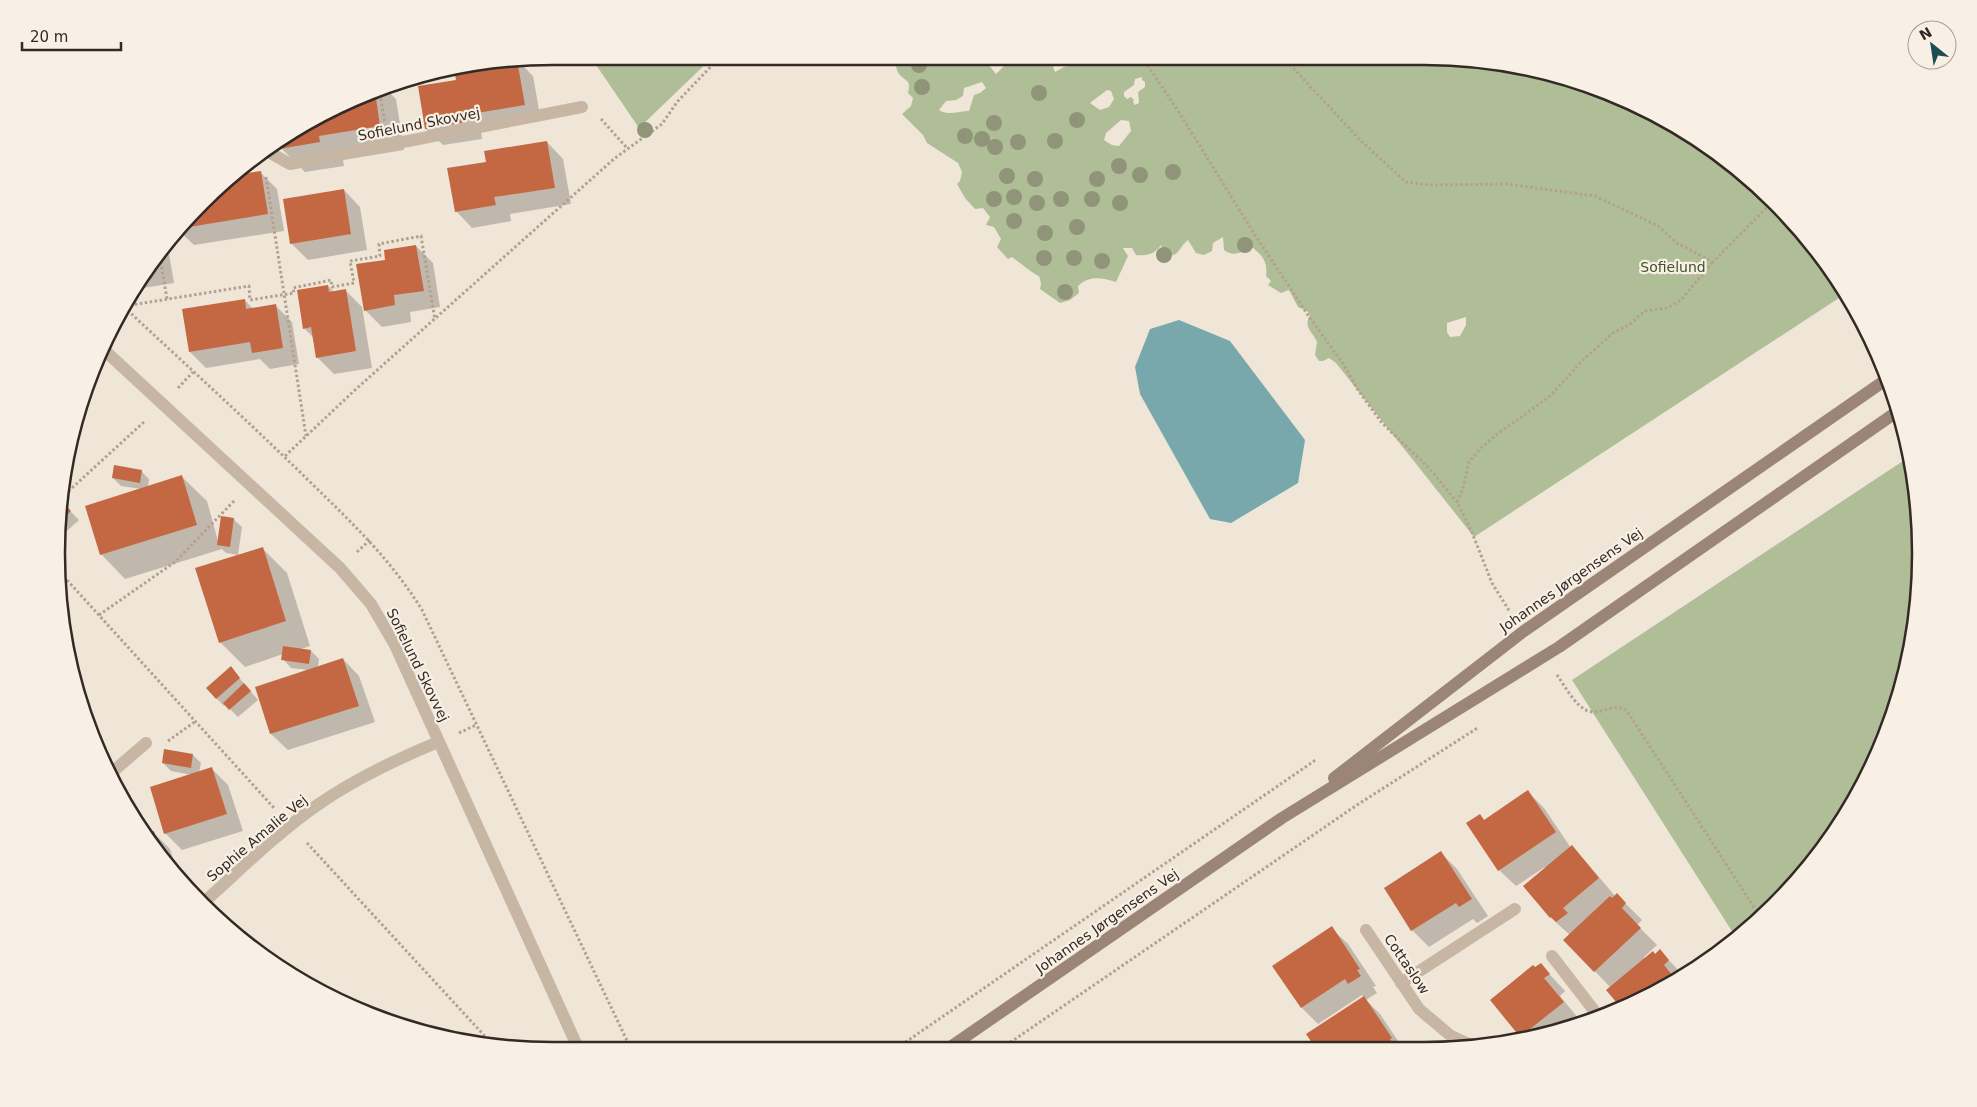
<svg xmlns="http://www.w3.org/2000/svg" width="1977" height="1107" viewBox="0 0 1977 1107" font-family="'DejaVu Sans',sans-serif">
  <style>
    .green { fill: #b0be98; fill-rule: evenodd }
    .water { fill: #78a8ac }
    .shadow { fill: #0003 }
    .building { fill: #c36843 }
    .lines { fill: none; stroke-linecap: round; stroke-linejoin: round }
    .path { stroke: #b3a08f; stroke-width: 3; stroke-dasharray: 2.5 2.5; stroke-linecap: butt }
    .lane { stroke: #c7b6a4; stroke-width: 12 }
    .street { stroke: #c7b6a4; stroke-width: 12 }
    .secondary { stroke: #9b8576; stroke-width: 12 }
    .tree { fill: #909478 }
    .labels { text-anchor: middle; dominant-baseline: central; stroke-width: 4.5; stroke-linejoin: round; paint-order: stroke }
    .street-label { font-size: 14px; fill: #332a26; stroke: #f8f0e4 }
    .park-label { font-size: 14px; fill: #41512a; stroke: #f8f0e4 }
    .rim { fill: none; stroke: #332a26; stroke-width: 2.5 }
  </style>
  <rect width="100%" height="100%" fill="#f0e6d8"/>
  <!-- green -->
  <g class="green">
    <path d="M 590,56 L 714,56 L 639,128 Z"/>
    <path d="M 886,57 L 986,57 L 984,59 L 996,74 L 1006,64 L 998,57 L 1062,57 L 1053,67 L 1055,72 L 1064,67 L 1072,65 L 1071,57 L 1456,57 L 1552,73 L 1672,123 L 1751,179 L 1818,251 L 1845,294 L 1474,537 L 1336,363 L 1329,358 L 1323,361 L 1319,361 L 1315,355 L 1317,342 C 1312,331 1303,327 1310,315 L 1307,311 L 1298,307 L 1289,290 L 1281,293 L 1268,285 L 1271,281 L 1266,276 C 1268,263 1263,256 1253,248 C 1242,251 1234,258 1224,250 L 1223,237 L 1213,243 L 1212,251 L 1204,255 L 1196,253 L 1188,240 C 1178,247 1179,262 1163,251 L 1161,245 C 1155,254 1147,256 1136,255 L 1132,248 L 1123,248 L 1128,256 L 1116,282 C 1101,278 1090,275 1078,286 L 1079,293 L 1070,300 L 1060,303 L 1040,289 L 1041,283 L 1039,276 C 1035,275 1015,259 1012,257 L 1008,259 L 997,247 L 1001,239 L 994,227 L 986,225 L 990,217 L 983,208 L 975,209 L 965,198 L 957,184 L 960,181 L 962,172 L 958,163 L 927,143 L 923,135 L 902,114 L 911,106 L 913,98 L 908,93 C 911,79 907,83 899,74 C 897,71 896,66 895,62 L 889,61 ZM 1142,77 L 1142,80 L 1145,82 L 1145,87 L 1138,92 L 1139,103 L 1135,105 L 1133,102 L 1134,100 L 1131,97 L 1127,99 L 1124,96 L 1124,92 L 1134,85 L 1135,79 ZM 982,82 L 986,88 L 980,93 L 974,95 L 969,111 C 959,111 947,116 939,110 L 946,101 L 956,100 L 963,96 L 964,88 ZM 1107,90 L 1111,91 L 1114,99 L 1109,107 L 1100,110 L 1090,103 ZM 1121,120 L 1129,121 L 1131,131 L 1119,146 L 1112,145 L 1104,140 L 1106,133 ZM 1466,317 L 1466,325 L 1460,336 L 1450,337 L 1447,332 L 1447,323 Z"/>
    <path d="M 1909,457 L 1920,521 L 1917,618 L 1894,713 L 1854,802 L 1797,882 L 1735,936 L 1572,680 Z"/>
  </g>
  <!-- water -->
  <path class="water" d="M 1179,320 L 1230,341 L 1305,440 L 1298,483 L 1231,523 L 1210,519 L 1140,394 L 1135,367 L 1150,329 Z"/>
  <!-- shadow -->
  <g class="shadow">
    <path d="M 517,60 L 533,76 L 541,121 L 481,131 L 482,139 L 443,145 L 426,129 L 457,81 L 455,70 Z"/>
    <path d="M 384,87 L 396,99 L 404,150 L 343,160 L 344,166 L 305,172 L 281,148 L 279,140 L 305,123 Z"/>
    <path d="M 547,142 L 563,159 L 571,204 L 510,214 L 511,221 L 472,228 L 456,211 L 487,163 Z"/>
    <path d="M 260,172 L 277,189 L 284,231 L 194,245 L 177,229 L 232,177 Z"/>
    <path d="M 344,190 L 360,207 L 367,250 L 308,260 L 291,243 Z"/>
    <path d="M 167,242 L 174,283 L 143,288 L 137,282 Z"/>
    <path d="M 416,246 L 433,263 L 440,307 L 410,312 L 411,322 L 382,327 L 365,310 L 387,261 Z"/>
    <path d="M 328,286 L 334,292 L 345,290 L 362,307 L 372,368 L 334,374 L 317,357 L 314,338 L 304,328 Z"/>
    <path d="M 245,300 L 253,309 L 275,305 L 292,322 L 299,364 L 270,369 L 260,359 L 206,368 L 190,352 Z"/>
    <path d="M 141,471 L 149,479 L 148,487 L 182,477 L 207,501 L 218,541 L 233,519 L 242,527 L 238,555 L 226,553 L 222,549 L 125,579 L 101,554 L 142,489 L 121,486 L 113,478 Z"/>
    <path d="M 65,506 L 79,520 L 59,538 L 57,521 L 59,511 Z"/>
    <path d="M 262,548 L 287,573 L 310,646 L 298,650 L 311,651 L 319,659 L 318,667 L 343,659 L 359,676 L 375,722 L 288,750 L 271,734 L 256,687 L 309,670 L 291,668 L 283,659 L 283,654 L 245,667 L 220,642 Z"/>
    <path d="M 231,668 L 258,700 L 238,717 L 226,705 L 224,706 L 216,698 Z"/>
    <path d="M 193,755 L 201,763 L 199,773 L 212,769 L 228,785 L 243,831 L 182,850 L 165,833 L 192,775 L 171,771 L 163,763 Z"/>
    <path d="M 1528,792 L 1544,808 L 1571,848 L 1572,847 L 1588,864 L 1615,896 L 1617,895 L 1642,920 L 1637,925 L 1657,945 L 1644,957 L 1645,959 L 1655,955 L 1660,951 L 1684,976 L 1623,1008 L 1611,988 L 1565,940 L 1570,935 L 1551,918 L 1525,886 L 1546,868 L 1545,867 L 1516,886 L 1499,870 L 1480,815 L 1485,821 Z"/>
    <path d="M 123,798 L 148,824 L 142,829 L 137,823 Z"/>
    <path d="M 154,833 L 170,849 L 181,883 L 145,836 Z"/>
    <path d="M 1441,853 L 1457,869 L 1488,916 L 1477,923 L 1473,919 L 1429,947 L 1412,930 L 1386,888 Z"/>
    <path d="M 1331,928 L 1348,944 L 1376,986 L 1373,987 L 1377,993 L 1366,1000 L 1380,1014 L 1402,1047 L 1316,1047 L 1308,1035 L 1364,998 L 1362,995 L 1318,1024 L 1302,1008 Z"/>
    <path d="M 1540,964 L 1565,991 L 1560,996 L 1579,1019 L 1574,1024 L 1522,1037 L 1491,1000 Z"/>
  </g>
  <!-- building -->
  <g class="building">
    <path d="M 517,60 L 525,105 L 465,115 L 466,122 L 425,129 L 418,86 L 456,80 L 454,69 Z"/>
    <path d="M 375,91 L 380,126 L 319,136 L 320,142 L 279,149 L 278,141 L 305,123 Z"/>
    <path d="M 547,141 L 555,188 L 494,197 L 496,205 L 455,212 L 447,168 L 486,162 L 484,151 Z"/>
    <path d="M 261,171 L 268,214 L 177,229 L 233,175 Z"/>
    <path d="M 344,189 L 351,234 L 290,244 L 283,199 Z"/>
    <path d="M 416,245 L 424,291 L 394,295 L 395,305 L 364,311 L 356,264 L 385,260 L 384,250 Z"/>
    <path d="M 156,256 L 158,266 L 147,268 Z"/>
    <path d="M 328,285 L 329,292 L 346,289 L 356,351 L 316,358 L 311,327 L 303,329 L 297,290 Z"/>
    <path d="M 245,299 L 246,309 L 276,304 L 283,348 L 252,353 L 250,342 L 189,352 L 182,309 Z"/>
    <path d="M 114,465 L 142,470 L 140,483 L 112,478 Z"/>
    <path d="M 182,475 L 197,525 L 100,555 L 85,506 Z"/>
    <path d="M 65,504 L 71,511 L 57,524 L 59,509 Z"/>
    <path d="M 221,516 L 234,518 L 230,547 L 217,545 Z"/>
    <path d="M 263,547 L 286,621 L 219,643 L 195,568 Z"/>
    <path d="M 283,646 L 311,650 L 309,664 L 281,660 Z"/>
    <path d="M 343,658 L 359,706 L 270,734 L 255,687 Z"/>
    <path d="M 231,666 L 240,678 L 216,699 L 206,688 Z"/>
    <path d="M 244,683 L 251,691 L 229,710 L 223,703 Z"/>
    <path d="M 164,749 L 193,754 L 191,768 L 162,763 Z"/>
    <path d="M 212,767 L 227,814 L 164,834 L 150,787 Z"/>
    <path d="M 1528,790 L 1556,832 L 1498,871 L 1466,823 L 1480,814 L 1484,820 Z"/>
    <path d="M 122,796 L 141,815 L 135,820 Z"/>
    <path d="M 154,831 L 163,859 L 144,835 Z"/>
    <path d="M 1572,845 L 1599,878 L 1563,908 L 1568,913 L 1556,922 L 1551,917 L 1550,918 L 1523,886 Z"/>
    <path d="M 1441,851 L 1472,899 L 1459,907 L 1456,903 L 1411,931 L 1384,888 Z"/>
    <path d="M 1617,893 L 1626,903 L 1622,908 L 1641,928 L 1594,972 L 1563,940 L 1610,896 L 1612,898 Z"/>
    <path d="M 1332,926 L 1360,969 L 1357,970 L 1361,976 L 1348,984 L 1345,979 L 1301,1008 L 1272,966 Z"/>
    <path d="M 1660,949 L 1669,960 L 1664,965 L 1676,980 L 1622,1009 L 1606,990 L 1653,951 L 1655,954 Z"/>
    <path d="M 1541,963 L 1550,974 L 1544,978 L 1564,1002 L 1520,1037 L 1490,1000 L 1533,965 L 1535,967 Z"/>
    <path d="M 1364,996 L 1392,1038 L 1390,1039 L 1394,1045 L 1392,1047 L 1315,1047 L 1306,1034 Z"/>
  </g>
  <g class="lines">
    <!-- path -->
    <g class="path">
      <path d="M 1142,57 L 1177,109 L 1255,235 L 1308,315 L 1344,365 L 1358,390 L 1382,423 L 1430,469 L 1457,502 L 1471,530 L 1492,583 L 1510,612"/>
      <path d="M 1283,57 L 1361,141 L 1406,182 L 1431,185 L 1506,184 L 1595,196 L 1658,226 L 1677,243 L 1713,262 L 1772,202"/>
      <path d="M 379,89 L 385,123"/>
      <path d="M 601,119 L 627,148"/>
      <path d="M 266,177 L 306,436"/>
      <path d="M 159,252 L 167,299"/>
      <path d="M 125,306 L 249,286 L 250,300 L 294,293 L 293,288 L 331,280 L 332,287 L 354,283 L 350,261 L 380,256 L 379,244 L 421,236 L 435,320"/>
      <path d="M 124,307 C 185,364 247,420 307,479 C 350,521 390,558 422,610 L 631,1049"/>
      <path d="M 178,388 L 193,372"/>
      <path d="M 285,456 L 356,389 L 615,158 L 662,124 L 677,102 L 721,56"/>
      <path d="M 61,498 L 145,421"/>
      <path d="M 1457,502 L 1462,491 L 1469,462 L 1481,448 L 1498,433 L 1519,419 L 1551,395 L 1585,358 L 1613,333 L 1630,324 L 1645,311 L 1667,308 L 1681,300 L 1713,262"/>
      <path d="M 357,552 L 370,540"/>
      <path d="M 57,569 L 275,809"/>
      <path d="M 99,615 L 175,562 L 234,501"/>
      <path d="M 1557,675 C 1565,686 1575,706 1588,711 C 1601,716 1614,701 1627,711 L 1759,915"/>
      <path d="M 459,733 L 476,725"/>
      <path d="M 168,741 L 196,721"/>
      <path d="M 307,843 L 493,1045"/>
      <path d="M 897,1048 L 1317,759"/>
      <path d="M 1002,1048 L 1357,805 L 1479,727"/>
    </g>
    <!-- lane -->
    <path class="lane" d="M 1401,983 L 1515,909"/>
    <!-- street -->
    <g class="street">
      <path d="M 265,150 L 290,164 L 582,107"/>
      <path d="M 102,348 L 340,568 L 371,604 L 395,645 L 579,1050"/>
      <path d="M 110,774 L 146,743"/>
      <path d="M 203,903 C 240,870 276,834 316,806 C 353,780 397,759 438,742"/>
      <path d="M 1366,930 L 1419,1009 L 1451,1036 L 1475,1047"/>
      <path d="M 1552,956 L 1599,1017"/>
    </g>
    <!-- secondary -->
    <g class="secondary">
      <path d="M 1334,778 L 1524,631 L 1887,379"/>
      <path d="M 949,1048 L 1282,818 L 1559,647 L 1898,411"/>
    </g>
  </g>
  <!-- trees -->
  <g class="tree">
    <circle cx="919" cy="65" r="8"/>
    <circle cx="922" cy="87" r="8"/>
    <circle cx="1039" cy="93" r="8"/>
    <circle cx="1077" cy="120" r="8"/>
    <circle cx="994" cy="123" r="8"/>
    <circle cx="645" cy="130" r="8"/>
    <circle cx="965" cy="136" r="8"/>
    <circle cx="982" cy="139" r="8"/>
    <circle cx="1055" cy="141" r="8"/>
    <circle cx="1018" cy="142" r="8"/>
    <circle cx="995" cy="147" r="8"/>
    <circle cx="1119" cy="166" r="8"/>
    <circle cx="1173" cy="172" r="8"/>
    <circle cx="1140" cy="175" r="8"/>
    <circle cx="1007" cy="176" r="8"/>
    <circle cx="1035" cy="179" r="8"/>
    <circle cx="1097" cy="179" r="8"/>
    <circle cx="1014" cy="197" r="8"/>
    <circle cx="994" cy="199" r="8"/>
    <circle cx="1061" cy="199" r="8"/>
    <circle cx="1092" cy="199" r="8"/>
    <circle cx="1037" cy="203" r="8"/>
    <circle cx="1120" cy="203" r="8"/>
    <circle cx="1014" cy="221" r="8"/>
    <circle cx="1077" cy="227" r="8"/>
    <circle cx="1045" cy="233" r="8"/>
    <circle cx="1245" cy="245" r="8"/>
    <circle cx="1164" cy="255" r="8"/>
    <circle cx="1044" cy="258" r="8"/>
    <circle cx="1074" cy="258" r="8"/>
    <circle cx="1102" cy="261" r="8"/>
    <circle cx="1065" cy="292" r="8"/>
  </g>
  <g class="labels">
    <!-- street labels -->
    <g class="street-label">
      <text transform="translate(419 124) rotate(-11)">Sofielund Skovvej</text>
      <text transform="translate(1571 580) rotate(-35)">Johannes Jørgensens Vej</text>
      <text transform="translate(418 665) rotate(64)">Sofielund Skovvej</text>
      <text transform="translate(257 838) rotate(-40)">Sophie Amalie Vej</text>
      <text transform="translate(1107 921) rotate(-35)">Johannes Jørgensens Vej</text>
      <text transform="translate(1407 964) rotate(56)">Cottaslow</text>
    </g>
    <!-- park labels -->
    <g class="park-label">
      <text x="1673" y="267">Sofielund</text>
    </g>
  </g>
  <!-- crop -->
  <path d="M0 0H1977V1107H0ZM553 65H1424A488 488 0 0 1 1912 553V554A488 488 0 0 1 1424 1042H553A488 488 0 0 1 65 554V553A488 488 0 0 1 553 65Z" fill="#f8f0e4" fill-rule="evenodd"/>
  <path class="rim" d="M553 65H1424A488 488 0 0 1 1912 553V554A488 488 0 0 1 1424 1042H553A488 488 0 0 1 65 554V553A488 488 0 0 1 553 65Z"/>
  <!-- north arrow -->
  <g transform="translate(1932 45) rotate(330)"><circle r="24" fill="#f8f0e4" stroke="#a9a198"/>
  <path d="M0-4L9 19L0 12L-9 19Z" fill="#1d4d53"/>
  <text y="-8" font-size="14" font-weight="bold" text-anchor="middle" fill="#332a26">N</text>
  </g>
  <!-- scale -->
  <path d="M22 42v8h99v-8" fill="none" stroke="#332a26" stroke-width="2.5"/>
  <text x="30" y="42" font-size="15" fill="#332a26" stroke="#f8f0e4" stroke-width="4" paint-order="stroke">20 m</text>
</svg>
